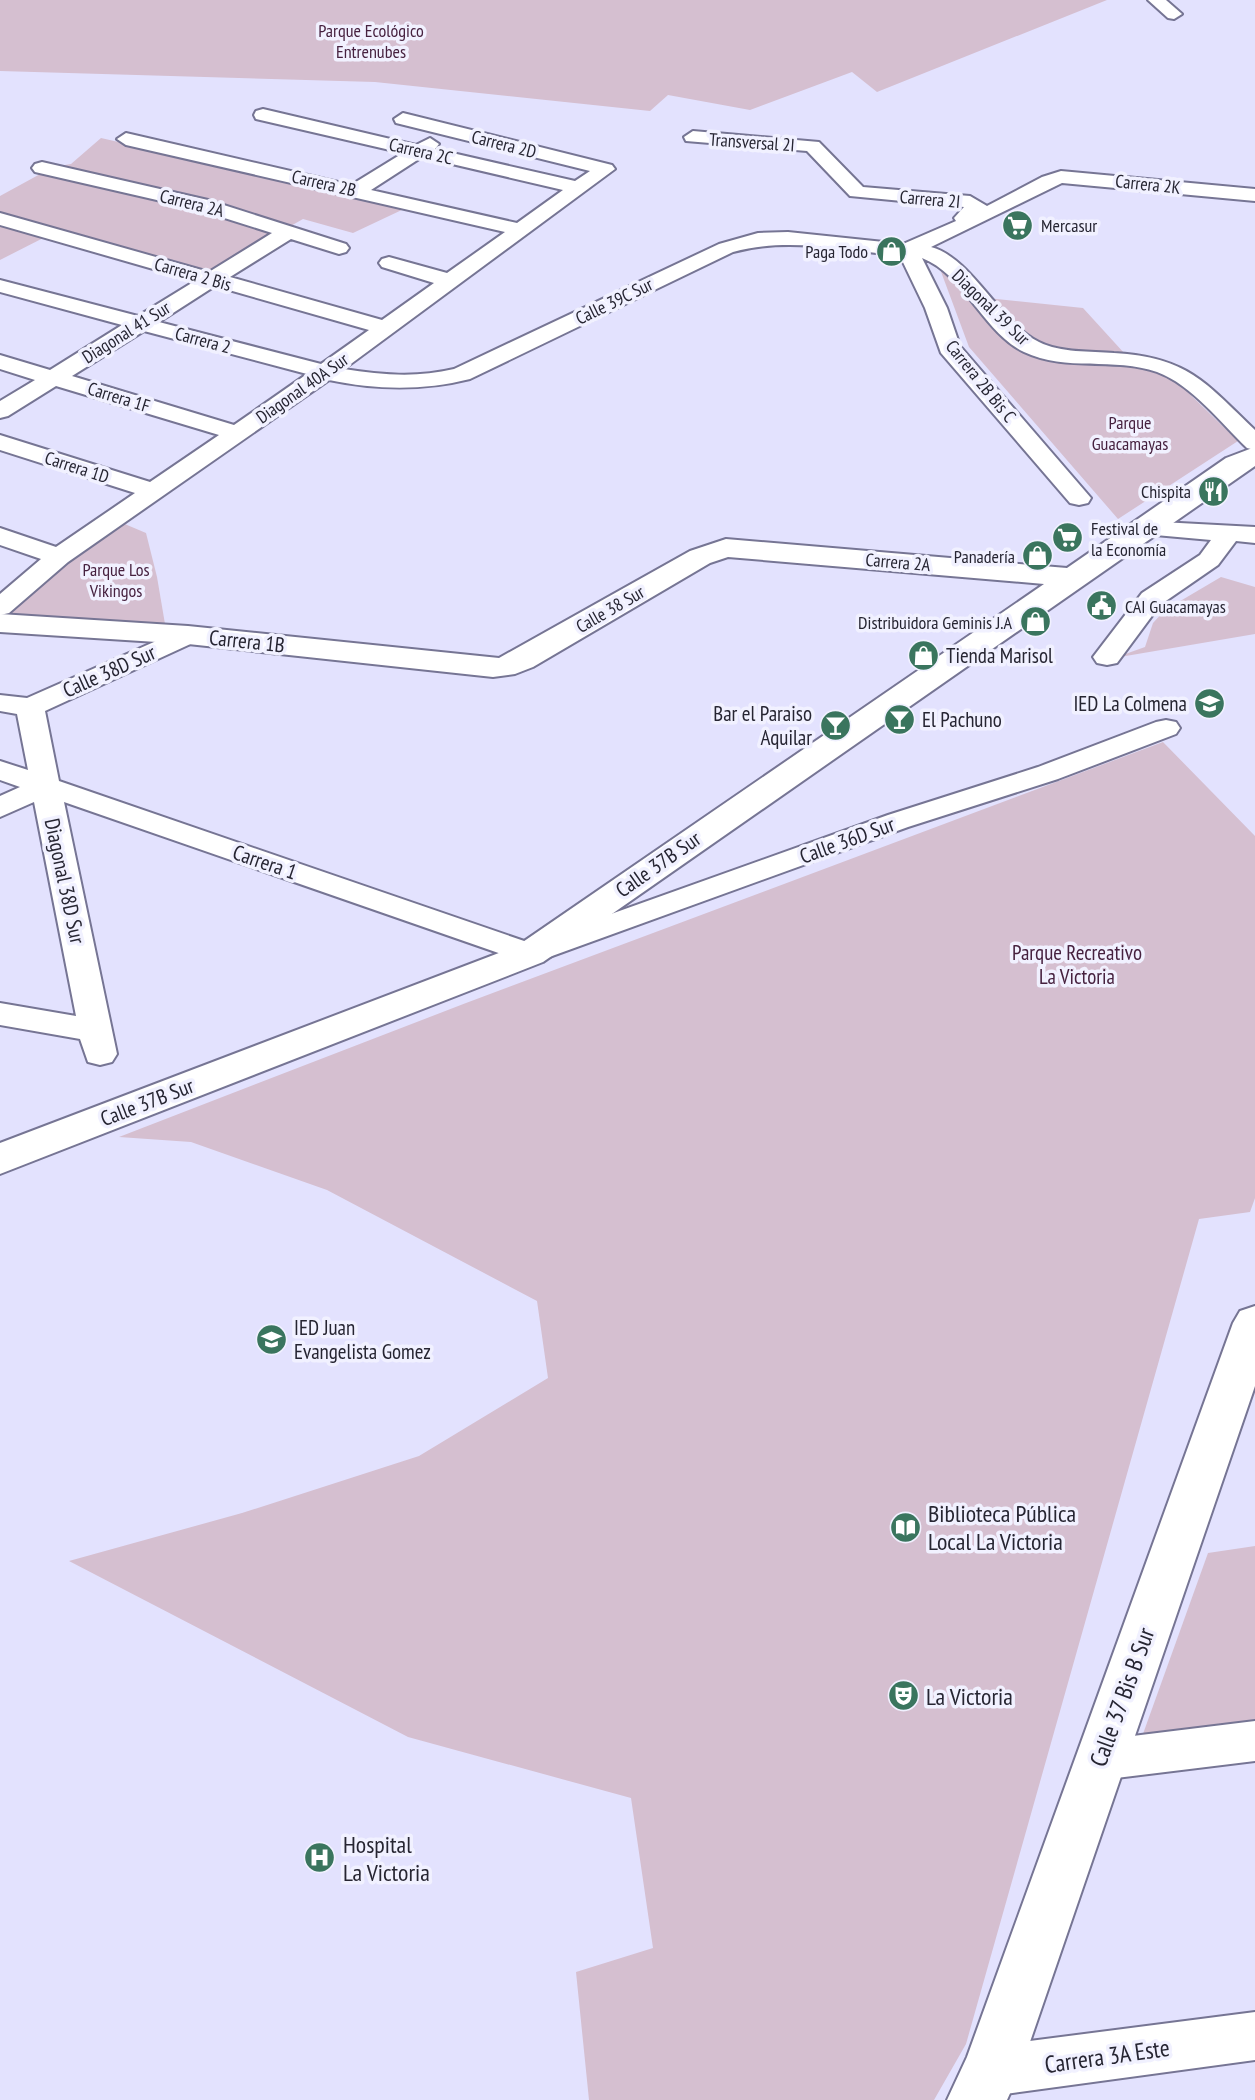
<svg xmlns="http://www.w3.org/2000/svg" width="1255" height="2100" viewBox="0 0 1255 2100" font-family="'PT Sans Narrow',sans-serif">
  <style>
    .green { fill: #d5bfd0 }
    .lines { fill: none; stroke-linecap: round; stroke-linejoin: round }
    .street-casing { stroke: #767594; stroke-width: 4 }
    .secondary-casing { stroke: #767594; stroke-width: 4 }
    .street { fill: #fff; fill-rule: evenodd }
    .secondary { fill: #fff; fill-rule: evenodd }
    .labels { text-anchor: middle; dominant-baseline: central; stroke-width: 7; stroke-linejoin: round; paint-order: stroke }
    .far-park-label { font-size: 18px; fill: #46213f; stroke: #f1f1ff }
    .far-street-label { font-size: 18px; fill: #262532; stroke: #f1f1ff }
    .far-poi-label { font-size: 18px; fill: #262532; stroke: #f1f1ff; text-anchor: end }
    .street-label { font-size: 21px; fill: #262532; stroke: #f1f1ff }
    .poi-label { font-size: 21px; fill: #262532; stroke: #f1f1ff; text-anchor: start }
    .park-label { font-size: 21px; fill: #46213f; stroke: #f1f1ff }
    .near-poi-label { font-size: 24px; fill: #262532; stroke: #f1f1ff; text-anchor: start }
    .near-street-label { font-size: 24px; fill: #262532; stroke: #f1f1ff }
  </style>
  <rect width="100%" height="100%" fill="#e3e2fe"/>
  <!-- green -->
  <g class="green">
    <path d="M 0,0 L 1107,0 L 877,92 L 852,72 L 750,110 L 668,95 L 650,111 L 375,82 L 0,71 Z"/>
    <path d="M 101,138 L 406,208 L 353,233 L 303,219 L 210,272 L 55,232 L 0,260 L 0,196 L 53,167 L 71,164 Z"/>
    <path d="M 940,269 L 968,296 L 1083,308 L 1135,365 L 1166,371 L 1238,441 L 1118,519 L 969,347 Z"/>
    <path d="M 120,522 L 146,533 L 157,577 L 165,624 L 5,613 Z"/>
    <path d="M 1221,577 L 1255,587 L 1255,634 L 1114,658 L 1145,647 L 1153,623 L 1165,610 Z"/>
    <path d="M 1163,742 L 1255,836 L 1255,1198 L 1250,1212 L 1199,1219 L 966,2044 L 934,2100 L 589,2100 L 576,1972 L 653,1948 L 631,1798 L 408,1737 L 69,1561 L 242,1513 L 419,1456 L 548,1378 L 537,1301 L 327,1190 L 191,1142 L 119,1137 L 466,1003 Z"/>
    <path d="M 1255,1546 L 1255,1727 L 1139,1745 L 1208,1553 Z"/>
  </g>
  <g class="lines">
    <defs>
      <g id="street">
        <path d="M 1148,0 L 1166,0 L 1182,14 L 1174,19 L 1168,18 Z"/>
        <path d="M 263,109 L 416,145 L 430,138 L 439,144 L 435,149 L 575,181 L 590,171 L 396,123 L 394,119 L 403,113 L 612,165 L 615,169 L 344,369 C 381,375 417,378 454,369 L 719,244 L 758,233 L 788,232 L 903,244 L 956,221 L 954,218 L 964,207 L 850,196 L 807,151 L 686,141 L 684,137 L 693,131 L 819,142 L 863,187 L 970,196 L 987,206 L 1042,177 L 1061,171 L 1255,189 L 1255,201 L 1062,183 L 931,247 C 972,258 1000,323 1039,342 C 1061,353 1090,351 1114,353 C 1187,357 1205,382 1255,430 L 1255,450 L 1247,448 C 1220,422 1192,385 1157,372 C 1114,357 1066,372 1024,352 C 983,332 965,275 922,258 L 947,308 L 960,346 L 1091,498 L 1088,503 L 1079,505 L 1070,503 L 941,353 L 925,308 L 900,256 C 845,250 787,237 733,252 L 470,379 C 422,391 377,390 329,380 L 68,562 L 9,613 L 0,615 L 0,594 L 41,559 L 0,545 L 0,528 L 56,547 L 135,493 L 0,450 L 0,435 L 150,482 L 219,435 L 56,386 L 8,416 L 0,418 L 0,401 L 35,380 L 0,369 L 0,355 L 50,370 L 122,325 L 0,292 L 0,280 L 138,316 L 195,281 L 0,225 L 0,213 L 209,272 L 272,233 L 196,209 L 35,172 L 32,168 L 35,164 L 42,162 L 208,200 L 346,244 L 349,248 L 346,252 L 339,254 L 291,239 L 230,277 L 382,320 L 434,283 L 382,267 L 379,263 L 382,259 L 389,257 L 447,273 L 505,232 L 126,145 L 117,139 L 126,133 L 351,185 L 403,153 L 256,119 L 254,115 L 256,111 ZM 422,157 L 563,190 L 517,223 L 371,190 ZM 215,286 L 369,330 L 321,364 L 159,322 ZM 144,331 L 307,374 L 234,425 L 72,376 Z"/>
        <path d="M 1142,521 L 1255,527 L 1255,543 L 1236,541 L 1218,565 L 1160,605 L 1117,663 L 1107,665 L 1097,663 L 1093,657 L 1142,593 L 1200,555 L 1211,540 L 1133,533 L 1130,528 L 1133,523 Z"/>
        <path d="M 188,627 L 197,629 L 201,635 L 197,641 L 45,711 L 59,781 L 530,943 L 888,815 L 1038,767 L 1156,722 L 1166,720 L 1176,722 L 1180,728 L 1176,734 L 1058,779 L 908,827 L 530,964 L 64,802 L 117,1054 L 112,1062 L 100,1065 L 88,1062 L 80,1039 L 0,1025 L 0,1003 L 76,1016 L 34,802 L 0,817 L 0,796 L 20,787 L 0,780 L 0,761 L 28,770 L 17,714 L 0,711 L 0,695 L 27,698 Z"/>
        <path d="M 1255,1721 L 1255,1761 L 1100,1780 L 1084,1774 L 1078,1760 L 1084,1746 L 1100,1740 Z"/>
        <path d="M 1255,2012 L 1255,2060 L 991,2096 L 974,2088 L 966,2071 L 974,2054 L 991,2046 Z"/>
      </g>
      <g id="secondary">
        <path d="M 1255,447 L 1255,466 L 543,962 L 0,1174 L 0,1143 L 517,946 L 1044,584 L 728,557 L 710,563 L 533,667 L 515,674 L 493,677 L 188,644 L 0,632 L 0,614 L 188,626 L 499,658 L 690,551 L 726,539 L 1067,568 L 1226,458 Z"/>
        <path d="M 1255,1306 L 1255,1386 L 1020,2071 L 1007,2100 L 947,2100 L 967,2057 L 1233,1323 L 1240,1311 Z"/>
      </g>
    </defs>
    <!-- street casing -->
    <use href="#street" class="street-casing"/>
    <!-- secondary casing -->
    <use href="#secondary" class="secondary-casing"/>
    <!-- street -->
    <use href="#street" class="street"/>
    <!-- secondary -->
    <use href="#secondary" class="secondary"/>
  </g>
  <!-- icons -->
  <defs>
    <symbol id="supermarket-disc" viewBox="-11 -11 22 22"><circle r="9.5" fill="#3a755e" stroke="#f1f1ff"/><path d="M-6-5.5h2.5l.6 2H6L4.5 2H-2.5L-4.4-4H-6ZM-1.5 3.2a1.3 1.3 0 1 0 .1 0ZM3 3.2a1.3 1.3 0 1 0 .1 0Z" fill="#fff"/></symbol>
    <symbol id="shop-disc" viewBox="-11 -11 22 22"><circle r="9.5" fill="#3a755e" stroke="#f1f1ff"/><path d="M-5-2.5h2.3a2.7 3.5 0 0 1 5.4 0H5L5.5 6h-11ZM-1.5-2.5h3a1.5 2.3 0 0 0-3 0Z" fill="#fff"/></symbol>
    <symbol id="restaurant-disc" viewBox="-11 -11 22 22"><circle r="9.5" fill="#3a755e" stroke="#f1f1ff"/><path d="M-5-6h1v4h1v-4h1v4h1v-4h1v5L-1.5 .5V6h-2V.5L-5-1ZM5-6V6H3V1.5H1.5Q1.5-4 5-6Z" fill="#fff"/></symbol>
    <symbol id="civic-disc" viewBox="-11 -11 22 22"><circle r="9.5" fill="#3a755e" stroke="#f1f1ff"/><path d="M-.6-6.5H3V-4.5H.6V-3L4-1V1h2V6H-6V1h2V-1L-.6-3ZM-1.2 2.5V6h2.4V2.5Z" fill="#fff"/></symbol>
    <symbol id="school-disc" viewBox="-11 -11 22 22"><circle r="9.5" fill="#3a755e" stroke="#f1f1ff"/><path d="M0-5L7-2L0 1L-7-2ZM-4 1L0 2.5L4 1V4Q0 6-4 4Z" fill="#fff"/></symbol>
    <symbol id="bar-disc" viewBox="-11 -11 22 22"><circle r="9.5" fill="#3a755e" stroke="#f1f1ff"/><path d="M-6-5H6L.8 .8V4.5H3.5V6h-7V4.5H-.8V.8Z" fill="#fff"/></symbol>
    <symbol id="library-disc" viewBox="-11 -11 22 22"><circle r="9.5" fill="#3a755e" stroke="#f1f1ff"/><path d="M-6-4Q-3-5.5-.7-3.5V5Q-3 3-6 4ZM6-4Q3-5.5 .7-3.5V5Q3 3 6 4Z" fill="#fff"/></symbol>
    <symbol id="theatre-disc" viewBox="-11 -11 22 22"><circle r="9.5" fill="#3a755e" stroke="#f1f1ff"/><path d="M-5-5.5Q0-4 5-5.5V0Q5 5 0 6Q-5 5-5 0ZM-3.3-2.5H-1v1.5H-3.3ZM1-2.5H3.3v1.5H1ZM-2.8 1Q0 5.5 2.8 1Z" fill="#fff"/></symbol>
    <symbol id="hospital-disc" viewBox="-11 -11 22 22"><circle r="9.5" fill="#3a755e" stroke="#f1f1ff"/><path d="M-5-5h3v3.5h4V-5h3V5h-3V1.5h-4V5h-3Z" fill="#fff"/></symbol>
  </defs>
  <g fill-rule="evenodd">
    <use href="#supermarket-disc" x="1000" y="208" width="35" height="35"/>
    <use href="#shop-disc" x="874" y="234" width="35" height="35"/>
    <use href="#restaurant-disc" x="1196" y="474" width="35" height="35"/>
    <use href="#supermarket-disc" x="1050" y="520" width="35" height="35"/>
    <use href="#shop-disc" x="1020" y="538" width="35" height="35"/>
    <use href="#civic-disc" x="1084" y="588" width="35" height="35"/>
    <use href="#shop-disc" x="1018" y="604" width="35" height="35"/>
    <use href="#shop-disc" x="906" y="638" width="35" height="35"/>
    <use href="#school-disc" x="1192" y="686" width="35" height="35"/>
    <use href="#bar-disc" x="882" y="702" width="35" height="35"/>
    <use href="#bar-disc" x="818" y="708" width="35" height="35"/>
    <use href="#school-disc" x="254" y="1322" width="35" height="35"/>
    <use href="#library-disc" x="888" y="1510" width="35" height="35"/>
    <use href="#theatre-disc" x="886" y="1678" width="35" height="35"/>
    <use href="#hospital-disc" x="302" y="1840" width="35" height="35"/>
  </g>
  <g class="labels">
    <!-- far-park labels -->
    <g class="far-park-label">
      <text x="371" y="30">Parque Ecológico<tspan x="371" dy="21">Entrenubes</tspan></text>
      <text x="1130" y="422">Parque<tspan x="1130" dy="21">Guacamayas</tspan></text>
      <text x="116" y="569">Parque Los<tspan x="116" dy="21">Vikingos</tspan></text>
    </g>
    <!-- far-street labels -->
    <g class="far-street-label">
      <text transform="translate(752 142) rotate(4)">Transversal 2I</text>
      <text transform="translate(504 144) rotate(14)">Carrera 2D</text>
      <text transform="translate(421 151) rotate(13)">Carrera 2C</text>
      <text transform="translate(324 183) rotate(13)">Carrera 2B</text>
      <text transform="translate(1148 184) rotate(6)">Carrera 2K</text>
      <text transform="translate(930 199) rotate(5)">Carrera 2I</text>
      <text transform="translate(192 203) rotate(14)">Carrera 2A</text>
      <text transform="translate(193 274) rotate(16)">Carrera 2 Bis</text>
      <text transform="translate(614 301) rotate(-26)">Calle 39C Sur</text>
      <text transform="translate(991 307) rotate(44)">Diagonal 39 Sur</text>
      <text transform="translate(126 332) rotate(-32)">Diagonal 41 Sur</text>
      <text transform="translate(203 340) rotate(15)">Carrera 2</text>
      <text transform="translate(981 381) rotate(51)">Carrera 2B Bis C</text>
      <text transform="translate(302 388) rotate(-35)">Diagonal 40A Sur</text>
      <text transform="translate(119 397) rotate(17)">Carrera 1F</text>
      <text transform="translate(77 467) rotate(18)">Carrera 1D</text>
      <text transform="translate(898 562) rotate(5)">Carrera 2A</text>
      <text transform="translate(610 609) rotate(-30)">Calle 38 Sur</text>
    </g>
    <!-- far-poi labels -->
    <g class="far-poi-label">
      <text x="1041" y="225" text-anchor="start">Mercasur</text>
      <text x="868" y="251">Paga Todo</text>
      <text x="1191" y="491">Chispita</text>
      <text x="1091" y="528" text-anchor="start">Festival de<tspan x="1091" dy="21">la Economía</tspan></text>
      <text x="1015" y="556">Panadería</text>
      <text x="1125" y="606" text-anchor="start">CAI Guacamayas</text>
      <text x="1012" y="622">Distribuidora Geminis J.A</text>
    </g>
    <!-- street labels -->
    <g class="street-label">
      <text transform="translate(247 641) rotate(6)">Carrera 1B</text>
      <text transform="translate(109 671) rotate(-24)">Calle 38D Sur</text>
      <text transform="translate(847 840) rotate(-20)">Calle 36D Sur</text>
      <text transform="translate(265 862) rotate(19)">Carrera 1</text>
      <text transform="translate(658 864) rotate(-35)">Calle 37B Sur</text>
      <text transform="translate(65 881) rotate(78)">Diagonal 38D Sur</text>
      <text transform="translate(147 1102) rotate(-21)">Calle 37B Sur</text>
    </g>
    <!-- poi labels -->
    <g class="poi-label">
      <text x="946" y="655">Tienda Marisol</text>
      <text x="1187" y="703" text-anchor="end">IED La Colmena</text>
      <text x="812" y="713" text-anchor="end">Bar el Paraiso<tspan x="812" dy="24">Aquilar</tspan></text>
      <text x="922" y="719">El Pachuno</text>
      <text x="294" y="1327">IED Juan<tspan x="294" dy="24">Evangelista Gomez</tspan></text>
    </g>
    <!-- park labels -->
    <g class="park-label">
      <text x="1077" y="952">Parque Recreativo<tspan x="1077" dy="24">La Victoria</tspan></text>
    </g>
    <!-- near-poi labels -->
    <g class="near-poi-label">
      <text x="928" y="1513">Biblioteca Pública<tspan x="928" dy="28">Local La Victoria</tspan></text>
      <text x="926" y="1696">La Victoria</text>
      <text x="343" y="1844">Hospital<tspan x="343" dy="28">La Victoria</tspan></text>
    </g>
    <!-- near-street labels -->
    <g class="near-street-label">
      <text transform="translate(1122 1697) rotate(-70)">Calle 37 Bis B Sur</text>
      <text transform="translate(1107 2056) rotate(-8)">Carrera 3A Este</text>
    </g>
  </g>
</svg>
